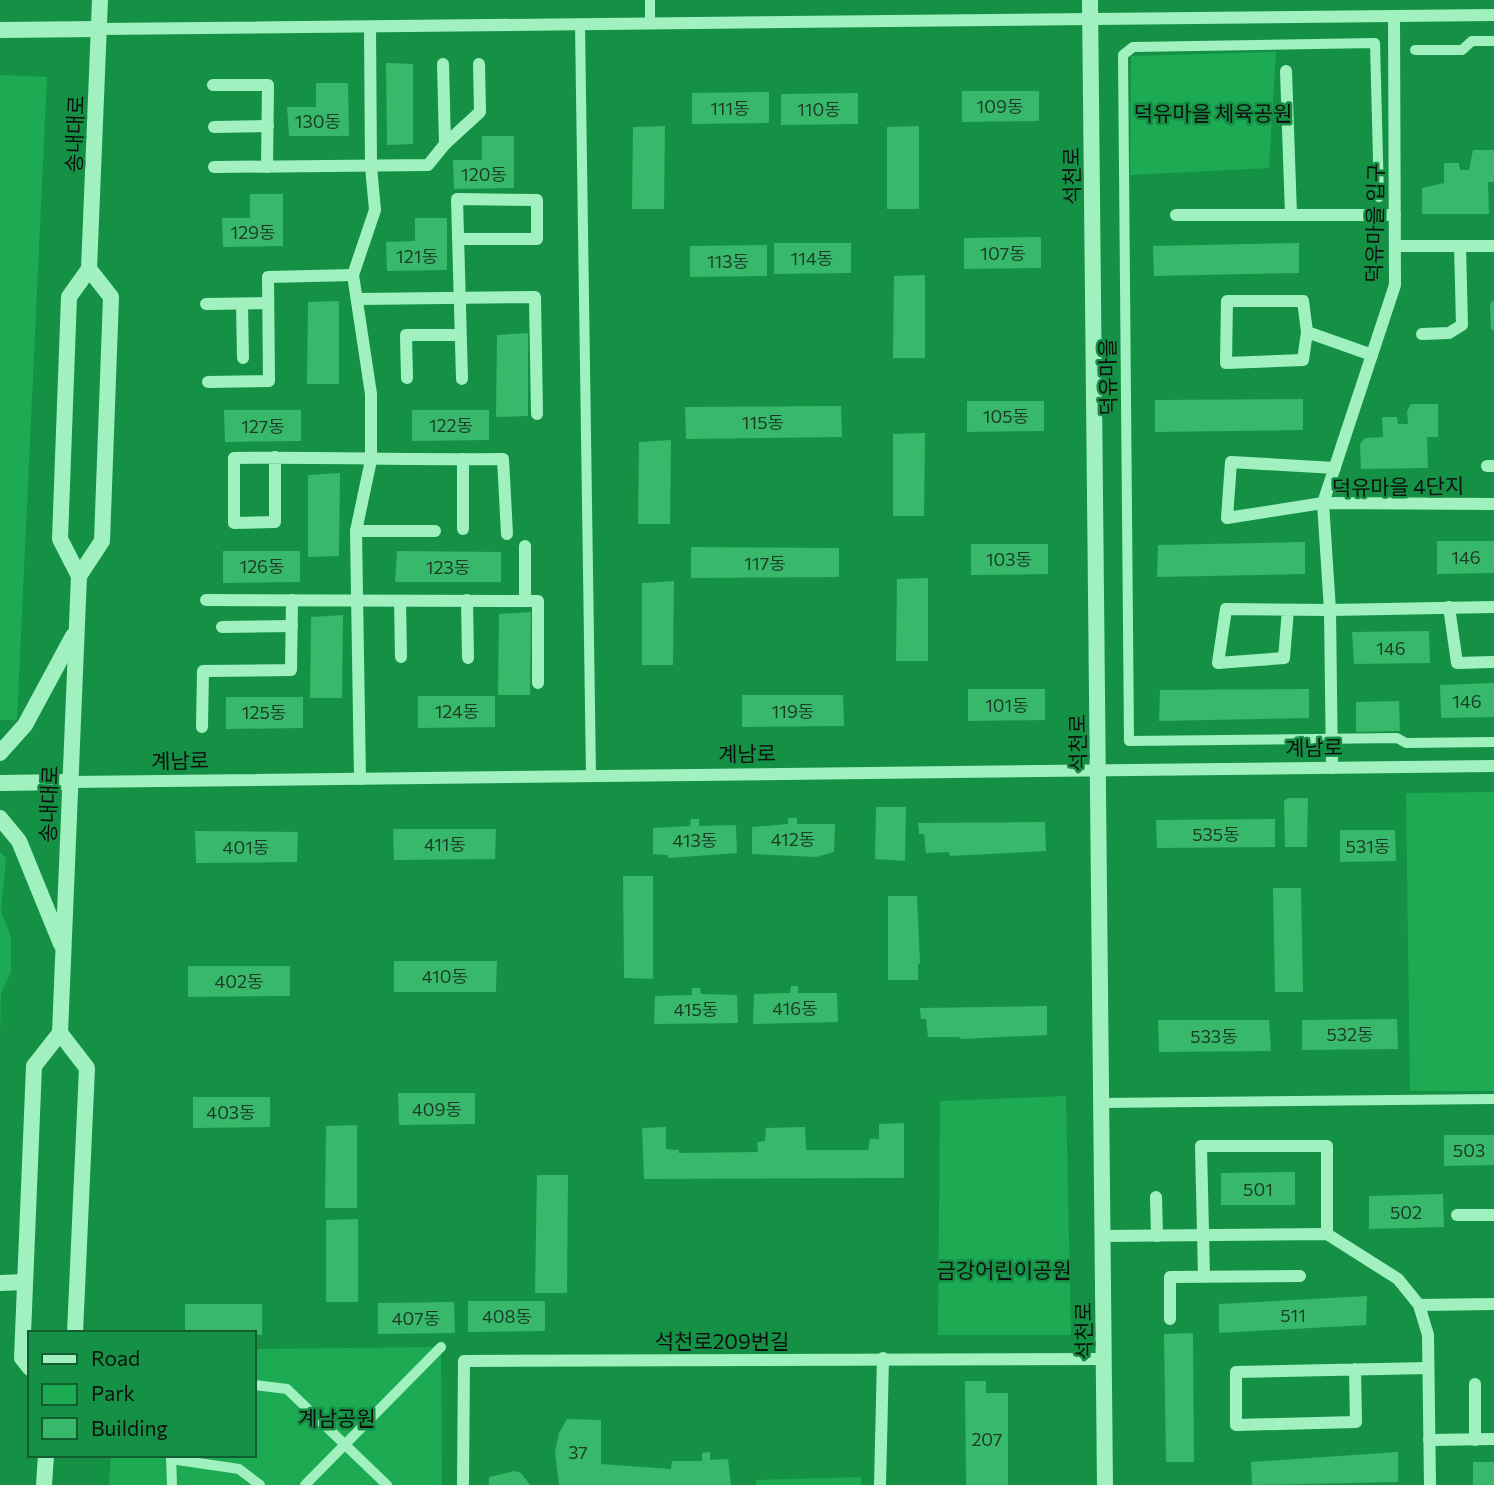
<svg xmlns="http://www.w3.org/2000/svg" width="1494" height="1485" viewBox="0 0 1494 1485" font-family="Commissioner,'Noto Sans KR',sans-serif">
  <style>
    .green { fill: #1cab53 }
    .building { fill: #38b86a }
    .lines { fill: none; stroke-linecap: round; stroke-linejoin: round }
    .pedestrian { stroke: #a0f1bf; stroke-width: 10 }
    .minor { stroke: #a0f1bf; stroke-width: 12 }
    .tertiary { stroke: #a0f1bf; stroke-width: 16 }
    .labels { text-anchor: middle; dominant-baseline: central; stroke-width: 5; stroke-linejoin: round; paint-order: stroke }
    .number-label { font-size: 18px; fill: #1b3b27 }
    .park-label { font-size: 21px; fill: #111; stroke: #149145 }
    .street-label { font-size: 21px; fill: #111; stroke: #149145 }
  </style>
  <rect width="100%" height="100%" fill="#149145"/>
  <!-- green -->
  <g class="green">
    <path d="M 1276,52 L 1269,168 L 1130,175 L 1131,56 Z"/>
    <path d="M 0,75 L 47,77 L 17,720 L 0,720 Z"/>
    <path d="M 1494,792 L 1494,1091 L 1410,1091 L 1406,793 Z"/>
    <path d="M 0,852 L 6,858 L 1,911 L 11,937 L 11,972 L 1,993 L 0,1038 Z"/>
    <path d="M 1066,1096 L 1071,1335 L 938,1335 L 940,1101 Z"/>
    <path d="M 441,1347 L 442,1485 L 109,1485 L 111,1455 L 254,1455 L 254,1349 Z"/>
    <path d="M 861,1477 L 861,1485 L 756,1485 L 756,1480 Z"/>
  </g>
  <!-- building -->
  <g class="building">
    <path d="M 386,63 L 413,64 L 413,144 L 387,145 Z"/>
    <path d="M 316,83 L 348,83 L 349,136 L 289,136 L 287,107 L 316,107 Z"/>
    <path d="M 962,91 L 1039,91 L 1039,121 L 962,122 Z"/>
    <path d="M 769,92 L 769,123 L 692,124 L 692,93 Z"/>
    <path d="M 858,93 L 858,124 L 781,125 L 781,94 Z"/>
    <path d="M 665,126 L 664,209 L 632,209 L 633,127 Z"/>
    <path d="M 919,126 L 919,209 L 887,209 L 887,127 Z"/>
    <path d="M 482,136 L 514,136 L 514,188 L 454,189 L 453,160 L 482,160 Z"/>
    <path d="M 1473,150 L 1494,150 L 1494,182 L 1488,182 L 1489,214 L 1422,214 L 1422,188 L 1444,183 L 1444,163 L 1459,163 L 1460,170 L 1469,170 Z"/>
    <path d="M 250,194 L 283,194 L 283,246 L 223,247 L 222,218 L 250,218 Z"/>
    <path d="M 415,218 L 447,218 L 447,270 L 387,271 L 386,242 L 415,241 Z"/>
    <path d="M 1041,237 L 1041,268 L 964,269 L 964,238 Z"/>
    <path d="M 774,243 L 851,243 L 851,273 L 774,274 Z"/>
    <path d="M 1299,243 L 1299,273 L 1154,276 L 1153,246 Z"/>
    <path d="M 767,245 L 767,276 L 690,277 L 690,246 Z"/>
    <path d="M 925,275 L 925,358 L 893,358 L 894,276 Z"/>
    <path d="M 1494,300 L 1494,330 L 1491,330 L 1490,304 Z"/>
    <path d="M 339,301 L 339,384 L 307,384 L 308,302 Z"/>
    <path d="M 528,333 L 528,416 L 496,417 L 497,335 Z"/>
    <path d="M 1303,399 L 1303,430 L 1155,432 L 1155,400 Z"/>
    <path d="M 967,401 L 1044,401 L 1044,431 L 967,432 Z"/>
    <path d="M 1411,404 L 1438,404 L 1438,437 L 1427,437 L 1428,468 L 1361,469 L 1360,444 L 1365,438 L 1383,437 L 1382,417 L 1397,417 L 1398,424 L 1408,424 L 1407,411 Z"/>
    <path d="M 841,406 L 842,437 L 686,439 L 685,407 Z"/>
    <path d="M 224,410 L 301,410 L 301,441 L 225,442 Z"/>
    <path d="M 412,410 L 489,410 L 489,440 L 412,441 Z"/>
    <path d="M 925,433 L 924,516 L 893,516 L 893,434 Z"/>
    <path d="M 671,440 L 670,524 L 638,524 L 639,442 Z"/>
    <path d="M 340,473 L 339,556 L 308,557 L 308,475 Z"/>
    <path d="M 1437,541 L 1494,541 L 1494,573 L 1437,574 Z"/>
    <path d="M 1305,542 L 1305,574 L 1157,577 L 1158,545 Z"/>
    <path d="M 971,544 L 1048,544 L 1048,574 L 971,575 Z"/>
    <path d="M 691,547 L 839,548 L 839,577 L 691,578 Z"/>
    <path d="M 223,551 L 300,551 L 300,582 L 223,583 Z"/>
    <path d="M 397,551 L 501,552 L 501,582 L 395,582 Z"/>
    <path d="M 928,578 L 928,661 L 896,661 L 897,579 Z"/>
    <path d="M 674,581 L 673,665 L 642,665 L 642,583 Z"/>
    <path d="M 531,612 L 530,695 L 498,695 L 499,614 Z"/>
    <path d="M 343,615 L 342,698 L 310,698 L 311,617 Z"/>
    <path d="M 1429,631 L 1430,663 L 1354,664 L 1352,632 Z"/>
    <path d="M 1494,683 L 1494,717 L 1441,718 L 1440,685 Z"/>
    <path d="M 968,689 L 1045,689 L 1045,720 L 968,721 Z"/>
    <path d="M 1309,689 L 1309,718 L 1159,721 L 1160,690 Z"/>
    <path d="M 742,695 L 843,695 L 844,726 L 742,727 Z"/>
    <path d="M 418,696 L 495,696 L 495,727 L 418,728 Z"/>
    <path d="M 226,697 L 303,697 L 303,728 L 226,729 Z"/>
    <path d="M 1399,701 L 1400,731 L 1356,732 L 1356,702 Z"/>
    <path d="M 1288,798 L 1308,798 L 1307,847 L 1285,847 L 1284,801 Z"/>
    <path d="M 876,807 L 906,807 L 905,861 L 875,859 Z"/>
    <path d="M 788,818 L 797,818 L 797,824 L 835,824 L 834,852 L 816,857 L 752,854 L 752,827 L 788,824 Z"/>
    <path d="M 691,819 L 699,819 L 699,826 L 736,825 L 737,853 L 669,858 L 667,855 L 653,854 L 653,828 L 690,826 Z"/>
    <path d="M 1275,819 L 1275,847 L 1157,848 L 1156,820 Z"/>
    <path d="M 1045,822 L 1046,851 L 950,856 L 949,852 L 926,853 L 924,834 L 919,834 L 918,823 Z"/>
    <path d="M 393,829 L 496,829 L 495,859 L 394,860 Z"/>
    <path d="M 1340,830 L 1395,830 L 1396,861 L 1340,862 Z"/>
    <path d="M 195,831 L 298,832 L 297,862 L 196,863 Z"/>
    <path d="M 623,876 L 653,876 L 653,979 L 624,978 Z"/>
    <path d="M 1273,888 L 1301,888 L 1303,992 L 1275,992 Z"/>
    <path d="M 888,896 L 917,896 L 920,964 L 918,963 L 918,980 L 888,980 Z"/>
    <path d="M 394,961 L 497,961 L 496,992 L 394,992 Z"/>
    <path d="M 188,966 L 290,966 L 290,996 L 188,997 Z"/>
    <path d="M 791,986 L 798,986 L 798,993 L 837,993 L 838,1022 L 753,1024 L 754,994 L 790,993 Z"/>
    <path d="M 692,988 L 700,988 L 701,994 L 737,995 L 738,1023 L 654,1024 L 655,996 L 692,995 Z"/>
    <path d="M 1047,1006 L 1047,1035 L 960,1039 L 959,1037 L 928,1037 L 926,1019 L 921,1019 L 920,1008 Z"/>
    <path d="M 1397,1019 L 1398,1049 L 1302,1050 L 1302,1020 Z"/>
    <path d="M 1158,1020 L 1269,1020 L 1271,1051 L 1159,1052 Z"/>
    <path d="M 398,1093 L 475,1093 L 475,1124 L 399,1125 Z"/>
    <path d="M 193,1097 L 270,1097 L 270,1127 L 193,1128 Z"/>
    <path d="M 904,1123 L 904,1178 L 644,1179 L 642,1128 L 666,1127 L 666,1149 L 679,1150 L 679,1153 L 758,1152 L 757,1142 L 765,1141 L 766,1128 L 805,1127 L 806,1150 L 868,1150 L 870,1139 L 879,1139 L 879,1124 Z"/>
    <path d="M 357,1125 L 357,1208 L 325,1208 L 326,1126 Z"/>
    <path d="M 1444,1135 L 1494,1135 L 1494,1165 L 1444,1166 Z"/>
    <path d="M 1295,1172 L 1295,1205 L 1221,1205 L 1221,1173 Z"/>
    <path d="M 537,1175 L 568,1175 L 567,1293 L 535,1293 Z"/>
    <path d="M 1443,1194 L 1444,1227 L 1369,1229 L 1369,1196 Z"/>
    <path d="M 358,1219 L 358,1302 L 326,1302 L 326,1220 Z"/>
    <path d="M 1367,1296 L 1366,1325 L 1219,1333 L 1219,1304 Z"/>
    <path d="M 468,1301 L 545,1301 L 545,1331 L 468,1332 Z"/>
    <path d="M 454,1302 L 455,1333 L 378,1334 L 378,1303 Z"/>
    <path d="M 185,1304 L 262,1304 L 262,1335 L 185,1333 Z"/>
    <path d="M 1193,1333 L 1194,1462 L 1166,1462 L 1164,1334 Z"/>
    <path d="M 965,1381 L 986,1381 L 986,1393 L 1008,1393 L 1008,1485 L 966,1485 Z"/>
    <path d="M 567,1419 L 601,1420 L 601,1464 L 671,1469 L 672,1461 L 702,1461 L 702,1453 L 710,1452 L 710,1460 L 728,1459 L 731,1485 L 559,1485 L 555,1452 L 559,1433 Z"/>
    <path d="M 1398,1452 L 1398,1482 L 1252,1485 L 1251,1462 Z"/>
    <rect x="1473" y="1462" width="21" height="23"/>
    <path d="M 515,1471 L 521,1473 L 530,1485 L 489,1485 L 489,1477 Z"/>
  </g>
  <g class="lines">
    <!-- pedestrian -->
    <g class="pedestrian">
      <path d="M 650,0 L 650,24"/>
      <path d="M 580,25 L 591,776"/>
      <path d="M 1415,50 L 1462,50 L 1472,41 L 1494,41"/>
      <path d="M 1379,197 L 1375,43 L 1133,47 L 1123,55 L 1129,741 L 1397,738 L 1406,743 L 1494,742"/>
      <path d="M 1101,1103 L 1494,1099"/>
      <path d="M 254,1385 L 287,1389 L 387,1485"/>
      <path d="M 171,1455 L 172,1485"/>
      <path d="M 171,1459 L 239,1469 L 260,1485"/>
      <path d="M 305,1485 L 441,1347"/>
    </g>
    <!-- minor -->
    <g class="minor">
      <path d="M 99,29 L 1494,15"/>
      <path d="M 1286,71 L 1291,215"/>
      <path d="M 213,85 L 268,85 L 267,167"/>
      <path d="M 214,127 L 268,126"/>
      <path d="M 445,144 L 480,112 L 479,64"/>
      <path d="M 214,167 L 428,165 L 445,144 L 443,64"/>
      <path d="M 1176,215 L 1395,215"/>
      <path d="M 458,239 L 537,239 L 537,200 L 457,199 L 462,379"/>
      <path d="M 1395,246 L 1494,246"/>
      <path d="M 357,299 L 535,297 L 537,414"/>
      <path d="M 206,304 L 268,303"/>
      <path d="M 242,304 L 243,358"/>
      <path d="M 1307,332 L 1303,360 L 1226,363 L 1227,301 L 1303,301 L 1307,332 L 1372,355"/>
      <path d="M 1422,334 L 1449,333 L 1462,325 L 1460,246"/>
      <path d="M 407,378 L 406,335 L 460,335"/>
      <path d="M 208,382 L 269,381 L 268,277 L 353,275"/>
      <path d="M 275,457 L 275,522 L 234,523 L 234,458 C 324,457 413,460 503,459 L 507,534"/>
      <path d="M 463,459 L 463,529"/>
      <path d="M 1487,466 L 1494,466"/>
      <path d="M 1335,468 L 1231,462 L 1227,518 L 1323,503 L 1395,285 L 1394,16"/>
      <path d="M 356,531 L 435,531"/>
      <path d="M 525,546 L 525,601"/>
      <path d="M 206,600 L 538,601 L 538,683"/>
      <path d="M 467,600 L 468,658"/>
      <path d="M 400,601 L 401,657"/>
      <path d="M 1449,607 L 1457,663 L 1494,662"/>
      <path d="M 1288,610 L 1284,658 L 1218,663 L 1226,609 L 1330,610 L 1323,503 L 1494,504"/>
      <path d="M 222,627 L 292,626"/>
      <path d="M 202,727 L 203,671 L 291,670 L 292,600"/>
      <path d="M 1332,768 L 1330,610 L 1494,607"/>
      <path d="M 360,779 L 356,531 L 371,460 L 371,394 L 353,275 L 375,210 L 371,167 L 370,27"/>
      <path d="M 70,782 L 1494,766"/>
      <path d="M 1156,1197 L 1157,1236"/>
      <path d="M 1457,1215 L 1494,1215"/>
      <path d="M 1103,1236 L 1327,1234 L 1398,1279 L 1419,1305 L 1428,1335 L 1430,1485"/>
      <path d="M 1204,1276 L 1201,1146 L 1327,1146 L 1327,1234"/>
      <path d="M 1419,1305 L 1494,1304"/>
      <path d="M 1170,1319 L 1170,1277 L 1300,1276"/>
      <path d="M 1355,1369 L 1356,1422 L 1236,1425 L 1236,1372 L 1428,1368"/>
      <path d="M 1475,1384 L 1475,1440"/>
      <path d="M 1429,1440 L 1494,1439"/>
      <path d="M 463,1485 L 464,1361 L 1104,1359"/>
      <path d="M 880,1485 L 883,1358"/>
    </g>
    <!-- tertiary -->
    <g class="tertiary">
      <path d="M 1090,0 L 1105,1485"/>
      <path d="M 0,30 L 99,29"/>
      <path d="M 79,576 L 102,541 L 111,297 L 89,269"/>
      <path d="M 0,753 L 25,725 L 73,636"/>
      <path d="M 0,783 L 70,782"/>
      <path d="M 0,818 L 19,841 L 61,944"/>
      <path d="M 60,1033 L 87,1068 L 75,1333"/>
      <path d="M 0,1283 L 25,1282"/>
      <path d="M 30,1368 L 22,1358 L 34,1066 L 60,1033 L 79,576 L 60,539 L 69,297 L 89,269 L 100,0"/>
      <path d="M 44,1485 L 46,1455"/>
    </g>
  </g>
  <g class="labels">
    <!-- number labels -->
    <g class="number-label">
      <text x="1000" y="106">109동</text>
      <text x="730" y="108">111동</text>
      <text x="819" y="109">110동</text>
      <text x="318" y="121">130동</text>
      <text x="484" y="174">120동</text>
      <text x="253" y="232">129동</text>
      <text x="1003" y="253">107동</text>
      <text x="417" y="256">121동</text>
      <text x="812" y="258">114동</text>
      <text x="728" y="261">113동</text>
      <text x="1006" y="416">105동</text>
      <text x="763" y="422">115동</text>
      <text x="451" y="425">122동</text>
      <text x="263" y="426">127동</text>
      <text x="1466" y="557">146</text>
      <text x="1009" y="559">103동</text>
      <text x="765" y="563">117동</text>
      <text x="262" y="566">126동</text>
      <text x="448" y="567">123동</text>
      <text x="1391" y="648">146</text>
      <text x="1467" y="701">146</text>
      <text x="1007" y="705">101동</text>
      <text x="457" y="711">124동</text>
      <text x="793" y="711">119동</text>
      <text x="264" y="712">125동</text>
      <text x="1216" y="834">535동</text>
      <text x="793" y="839">412동</text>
      <text x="695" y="840">413동</text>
      <text x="445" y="844">411동</text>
      <text x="1368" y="846">531동</text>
      <text x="246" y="847">401동</text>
      <text x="445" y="976">410동</text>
      <text x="239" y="981">402동</text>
      <text x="795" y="1008">416동</text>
      <text x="696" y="1009">415동</text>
      <text x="1350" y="1034">532동</text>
      <text x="1214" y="1036">533동</text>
      <text x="437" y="1109">409동</text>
      <text x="231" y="1112">403동</text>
      <text x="1469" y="1150">503</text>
      <text x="1258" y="1189">501</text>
      <text x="1406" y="1212">502</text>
      <text x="1293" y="1315">511</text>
      <text x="507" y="1316">408동</text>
      <text x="416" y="1318">407동</text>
      <text x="987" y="1439">207</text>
      <text x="578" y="1452">37</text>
    </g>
    <!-- park labels -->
    <g class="park-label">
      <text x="1213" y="112">덕유마을 체육공원</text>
      <text x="1004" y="1269">금강어린이공원</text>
      <text x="337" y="1417">계남공원</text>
    </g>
    <!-- street labels -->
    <g class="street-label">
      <text transform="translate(74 134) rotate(-88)">송내대로</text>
      <text transform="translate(1071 176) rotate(-91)">석천로</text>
      <text transform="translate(1374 223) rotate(-89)">덕유마을 입구</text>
      <text transform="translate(1107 377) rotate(-91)">덕유마을</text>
      <text transform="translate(1398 486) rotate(-1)">덕유마을 4단지</text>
      <text transform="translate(1077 743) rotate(-91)">석천로</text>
      <text transform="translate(1314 747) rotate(-1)">계남로</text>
      <text transform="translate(747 753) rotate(-1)">계남로</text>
      <text transform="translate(180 760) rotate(-1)">계남로</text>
      <text transform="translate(48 804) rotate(-88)">송내대로</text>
      <text transform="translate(1083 1331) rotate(-91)">석천로</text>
      <text x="722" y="1340">석천로209번길</text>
    </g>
  </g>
  <!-- legend -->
  <rect x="28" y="1331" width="228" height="126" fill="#149145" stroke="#135e30" stroke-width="2"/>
  <rect x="42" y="1354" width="35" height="10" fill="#a0f1bf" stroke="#135e30" stroke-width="2"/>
  <text x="91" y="1366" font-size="21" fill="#111111">Road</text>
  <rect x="42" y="1384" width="35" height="21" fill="#1cab53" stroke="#135e30" stroke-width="2"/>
  <text x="91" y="1401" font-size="21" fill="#111111">Park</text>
  <rect x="42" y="1418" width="35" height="21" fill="#38b86a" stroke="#135e30" stroke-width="2"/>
  <text x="91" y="1436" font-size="21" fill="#111111">Building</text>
</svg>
